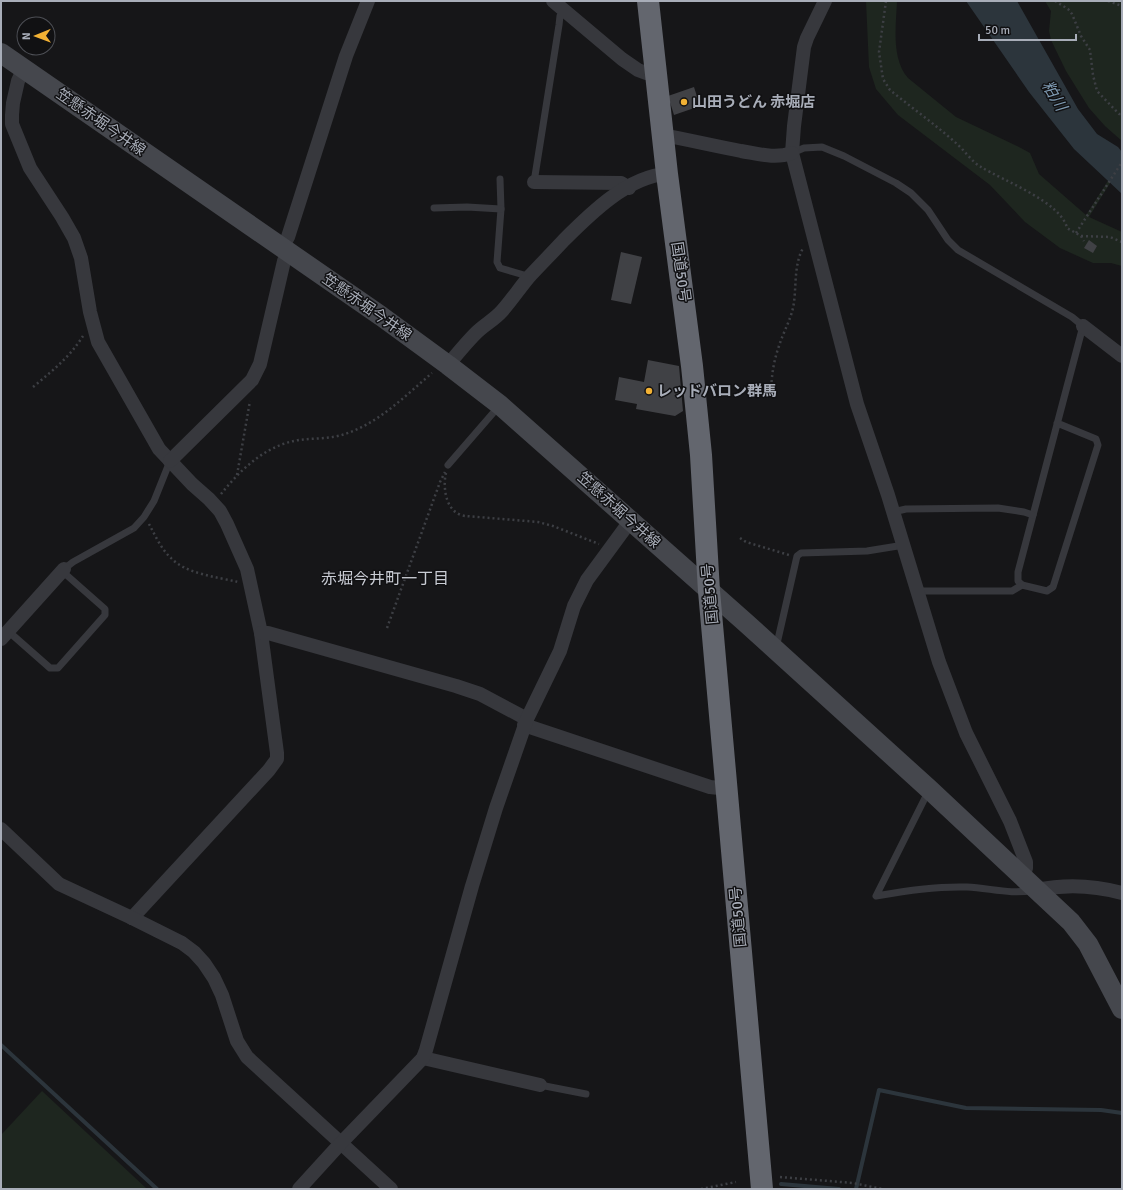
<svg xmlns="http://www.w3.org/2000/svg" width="1123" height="1190" viewBox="0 0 1123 1190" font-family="Signika,'Noto Sans JP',sans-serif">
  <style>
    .green { fill: #1e261f }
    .water { fill: #2c353c }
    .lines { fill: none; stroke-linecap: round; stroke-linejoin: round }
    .stream { stroke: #2c353c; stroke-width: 4 }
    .building { fill: #404145 }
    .path { stroke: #3d3f44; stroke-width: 2.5; stroke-dasharray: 2 3; stroke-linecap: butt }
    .lane { stroke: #37383d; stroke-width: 7 }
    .street { stroke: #37383d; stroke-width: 14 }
    .secondary { stroke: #45474d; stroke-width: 20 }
    .highway { stroke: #63666e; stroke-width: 22 }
    .poi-dot { fill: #f2b134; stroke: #111113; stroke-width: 1.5 }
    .labels { text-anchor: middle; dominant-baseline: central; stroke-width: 3; stroke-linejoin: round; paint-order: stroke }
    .poi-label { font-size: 15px; font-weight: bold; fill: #a8adb8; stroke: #111113; text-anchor: start }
    .street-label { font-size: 15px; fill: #a8adb8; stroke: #111113 }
    .water-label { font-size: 16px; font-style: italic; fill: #7f9bb3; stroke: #111113 }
    .neighbourhood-label { font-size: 16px; fill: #c9ccd4; stroke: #111113 }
  </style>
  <rect width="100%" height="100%" fill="#161618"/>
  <!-- green -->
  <g class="green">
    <path d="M 866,1 L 897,1 C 896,26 891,58 908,78 L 956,117 L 1019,147 L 1030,153 L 1039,174 L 1086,215 L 1122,159 L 1122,164 L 1089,217 L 1122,232 L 1122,266 L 1111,263 L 1093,263 L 1060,248 L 1025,222 L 990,185 L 898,115 L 876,89 L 869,67 Z"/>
    <path d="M 1045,1 L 1122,1 L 1122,141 L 1105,126 L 1089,108 L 1066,71 L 1051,40 L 1049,31 L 1051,11 Z"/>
    <path d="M 42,1091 L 147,1189 L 1,1189 L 1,1135 Z"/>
  </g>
  <!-- water -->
  <path class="water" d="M 966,1 L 1017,1 L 1078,109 L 1097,134 L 1118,147 L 1122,152 L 1122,194 L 1074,149 L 1029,92 Z"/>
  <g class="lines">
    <!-- stream -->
    <g class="stream">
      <path d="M 1,1045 L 157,1189"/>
      <path d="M 781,1184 L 839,1189"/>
      <path d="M 856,1189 L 879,1090 L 966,1108 L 1101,1110 L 1122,1113"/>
    </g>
  </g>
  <!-- building -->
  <g class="building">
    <path d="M 694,87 L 700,106 L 674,115 L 668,96 Z"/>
    <path d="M 1089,240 L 1097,246 L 1093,253 L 1084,248 Z"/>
    <path d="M 621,252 L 642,257 L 631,304 L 611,300 Z"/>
    <path d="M 648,360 L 679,366 L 683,411 L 675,416 L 636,409 L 637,404 L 615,400 L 619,377 L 644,382 Z"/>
  </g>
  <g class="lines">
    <!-- path -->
    <g class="path">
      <path d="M 886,1 L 879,52 L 883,79 L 890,90 C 912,108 936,125 957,144 C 965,151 972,162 981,167 C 1004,181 1061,202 1067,228 L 1081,236 L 1084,241"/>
      <path d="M 1055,1 L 1068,9 L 1072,14 L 1081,36 L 1090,50 L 1093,75 L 1097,91 L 1119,114 L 1122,114"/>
      <path d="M 1108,1 L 1122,6"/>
      <path d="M 1076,233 L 1122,162"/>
      <path d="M 1081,236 L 1110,237 L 1122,242"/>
      <path d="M 33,387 C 52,371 69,358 83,336"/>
      <path d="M 771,397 C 771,379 773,363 779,346 C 783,333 790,321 793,308 C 797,289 793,267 803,248"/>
      <path d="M 446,473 C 443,485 445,506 457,513 C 460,515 464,516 466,516 L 538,522 L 553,526 L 599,544"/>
      <path d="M 237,475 L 250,401"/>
      <path d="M 221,494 C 241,469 266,445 299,440 C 314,438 331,439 345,434 C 379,423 405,396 432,373"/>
      <path d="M 149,524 C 155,535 161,549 171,558 C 186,574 217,577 238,582"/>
      <path d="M 740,538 L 746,542 L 789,555"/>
      <path d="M 387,628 L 440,482 L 445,472"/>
      <path d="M 780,1177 L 853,1183 L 882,1189"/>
      <path d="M 701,1189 L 736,1182"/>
    </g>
    <!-- lane -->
    <g class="lane">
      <path d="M 792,153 L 804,148 L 822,147 L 844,156 L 896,183 L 911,193 L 928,210 L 948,240 L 958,250 L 1072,317 L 1083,326 L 1018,572 L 1018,581 L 1022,585 L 1047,591 L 1053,587 L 1098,445 L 1096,439 L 1057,423"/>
      <path d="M 500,179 L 501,209 L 497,262 L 500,268 L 524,275 L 529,278"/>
      <path d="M 534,182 L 559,25 L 560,16 L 564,11"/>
      <path d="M 434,208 L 467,207 L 501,209"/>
      <path d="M 448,465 L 500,405"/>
      <path d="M 893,512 L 906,509 L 998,508 L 1024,512 L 1033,515"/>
      <path d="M 64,569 L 73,562 L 134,528 L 144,517 L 154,501 L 170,461"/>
      <path d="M 918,591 L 1012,591 L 1022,585"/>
      <path d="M 8,631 L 50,668 L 58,668 L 105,615 L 105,609 L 62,571"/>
      <path d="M 776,648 L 797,556 L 801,553 L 867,551 L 904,545"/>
      <path d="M 929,790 L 876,896 C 906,891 937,886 967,887 C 990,888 1011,895 1034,890"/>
      <path d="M 540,1085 L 586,1094"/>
    </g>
    <!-- street -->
    <g class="street">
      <path d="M 553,1 L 622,59 L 638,70 L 646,73 L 655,74"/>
      <path d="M 825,1 L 807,38 L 804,47 L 794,126 L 792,153 L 857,404 L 888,495 L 939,662 L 966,733 L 1010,821 L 1026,862 L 1026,868 L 1023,878"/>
      <path d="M 24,68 L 18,81 L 13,103 L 12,115 L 12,124 L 30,168 L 62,217 L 74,238 L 81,258 L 90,312 L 98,342 L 159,449 L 192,484 L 209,499 L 220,511 L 227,524 L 247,569 L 261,633 L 277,753 L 277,759 L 269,770 L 132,918"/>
      <path d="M 663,135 C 689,140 715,146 741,151 C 759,154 775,159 792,153"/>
      <path d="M 534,182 L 621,183 L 629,188"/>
      <path d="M 282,248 L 288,237 L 346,56 L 368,1"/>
      <path d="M 1083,326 L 1122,356"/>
      <path d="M 448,365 C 457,354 466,343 476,333 C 484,325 494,320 502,311 C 511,301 519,289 528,278 C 540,265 552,253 564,240 C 590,214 628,176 667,174"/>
      <path d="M 170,461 L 252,380 L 260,364 L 284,261 L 288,252"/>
      <path d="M 261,633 L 268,633 L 456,686 L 480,694 L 527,719"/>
      <path d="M 1,639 L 64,569"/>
      <path d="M 524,725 L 710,787 L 719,788 L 727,787"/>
      <path d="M 1,829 L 59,884 L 132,918 L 182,943 L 194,952 L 204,963 L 214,978 L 222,995 L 237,1041 L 247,1057 L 391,1189"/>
      <path d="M 1036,890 C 1065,884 1093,885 1122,893"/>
      <path d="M 423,1058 L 540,1085"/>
      <path d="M 299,1189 L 340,1144 L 423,1058 L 426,1050 L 472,886 L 496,808 L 527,719 L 560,651 L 574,606 L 587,580 L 631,520"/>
    </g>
    <!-- secondary -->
    <path class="secondary" d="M 1,53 L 381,316 L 448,365 L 500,405 L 746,623 L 929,789 L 1071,922 L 1088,944 L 1122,1009"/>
    <!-- highway -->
    <path class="highway" d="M 648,1 L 667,174 L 692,366 L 701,455 L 709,591 L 762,1189"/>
  </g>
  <!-- markers -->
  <g class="poi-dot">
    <circle cx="684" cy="102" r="4"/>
    <circle cx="649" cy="391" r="4"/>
  </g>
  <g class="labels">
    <!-- poi labels -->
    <g class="poi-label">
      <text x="692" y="102">山田うどん 赤堀店</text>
      <text x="657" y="391">レッドバロン群馬</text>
    </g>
    <!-- street labels -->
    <g class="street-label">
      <text transform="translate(101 122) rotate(35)">笠懸赤堀今井線</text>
      <text transform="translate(681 272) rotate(82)">国道50号</text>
      <text transform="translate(367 307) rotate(35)">笠懸赤堀今井線</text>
      <text transform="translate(619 510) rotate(42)">笠懸赤堀今井線</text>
      <text transform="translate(710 594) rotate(-95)">国道50号</text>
      <text transform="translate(738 917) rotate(-95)">国道50号</text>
    </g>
    <!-- water labels -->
    <g class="water-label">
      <text transform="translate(1054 96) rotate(59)">粕川</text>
    </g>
    <!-- neighbourhood labels -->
    <g class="neighbourhood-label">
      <text x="385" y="579">赤堀今井町一丁目</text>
    </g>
  </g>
  <!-- border -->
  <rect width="1123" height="1190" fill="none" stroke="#a8adb8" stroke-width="4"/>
  <!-- north arrow -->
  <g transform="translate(36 36) rotate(269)"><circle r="19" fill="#111113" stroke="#4d4f55"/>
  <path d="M0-3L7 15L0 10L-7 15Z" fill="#f2b134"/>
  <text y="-6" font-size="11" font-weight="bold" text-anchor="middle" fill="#a8adb8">N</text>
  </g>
  <!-- scale -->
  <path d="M979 34v6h97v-6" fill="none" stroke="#a8adb8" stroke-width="2"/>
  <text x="985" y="34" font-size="12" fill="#a8adb8" stroke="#111113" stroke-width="3" paint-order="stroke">50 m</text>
</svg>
